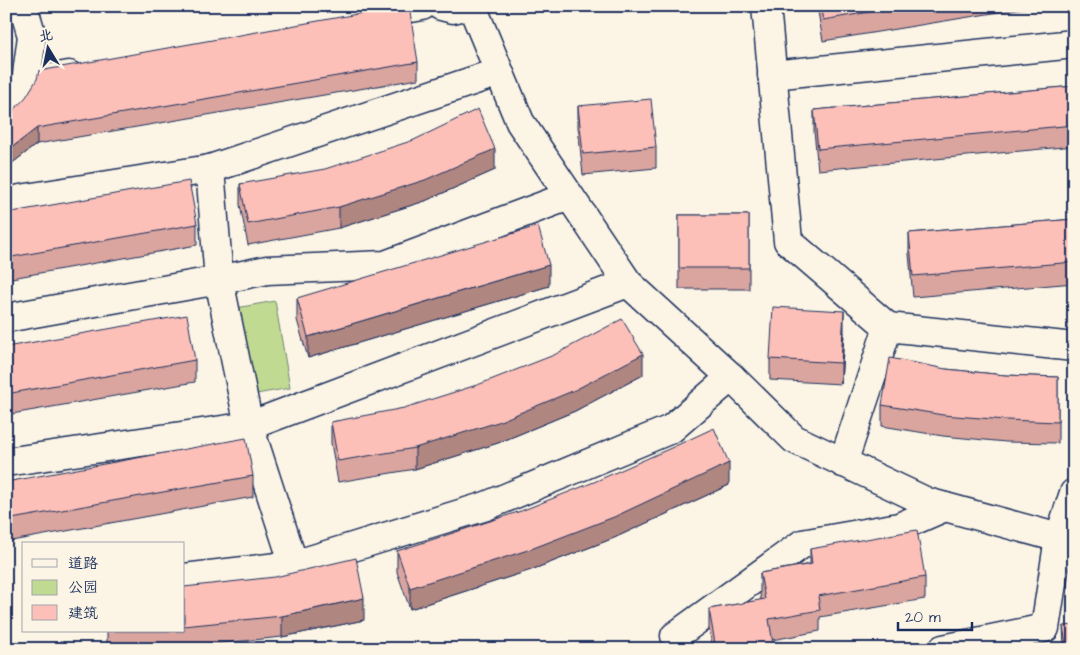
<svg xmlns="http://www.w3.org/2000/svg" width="1080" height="655" viewBox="0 0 1080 655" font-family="'Architects Daughter','LXGW WenKai TC',sans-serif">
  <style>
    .green { fill: #c1da91; stroke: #6e8478 }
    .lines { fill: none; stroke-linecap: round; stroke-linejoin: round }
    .minor-casing { stroke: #1b2f5e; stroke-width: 31 }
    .minor { stroke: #fcf5e5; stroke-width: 28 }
    .wall { fill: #d9a59e; stroke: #1b2f5e }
    .shaded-wall { fill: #b08681; stroke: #1b2f5e }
    .building { fill: #fcc0b8; stroke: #1b2f5e }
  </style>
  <rect width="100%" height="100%" fill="#fcf5e5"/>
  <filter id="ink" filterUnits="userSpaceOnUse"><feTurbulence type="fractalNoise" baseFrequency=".02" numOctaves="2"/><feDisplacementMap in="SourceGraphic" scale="10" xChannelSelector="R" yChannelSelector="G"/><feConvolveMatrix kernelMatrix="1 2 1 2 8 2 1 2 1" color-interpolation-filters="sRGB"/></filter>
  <g filter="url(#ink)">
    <!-- green -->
    <path class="green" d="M 275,301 L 290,388 L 251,395 L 236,308 Z"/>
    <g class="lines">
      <defs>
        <g id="minor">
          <path d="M 441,6 L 453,9 L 465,6"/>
          <path d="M 472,6 L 520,122 L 628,283 L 731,377 L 794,439 L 927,502 L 1074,542"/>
          <path d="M 766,6 L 788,241 L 888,327 L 843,463"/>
          <path d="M 373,15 L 422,6"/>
          <path d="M 772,75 L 1074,44"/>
          <path d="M 25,89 L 43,80 L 69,75"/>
          <path d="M 6,111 L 25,89 L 32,36 L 23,6"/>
          <path d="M 210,169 L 219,280 L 249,426 L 294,565"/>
          <path d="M 20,199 L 210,169 L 499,72"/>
          <path d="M 6,318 L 219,280 L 267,270 L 385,265 L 569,196"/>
          <path d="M 888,327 L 1074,347"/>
          <path d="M 6,462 L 249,426 L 628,283"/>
          <path d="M 184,578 L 294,565 L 486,506 L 671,429 L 731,377"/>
          <path d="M 675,636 L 802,544 L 899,527 L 945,507"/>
          <path d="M 943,649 L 1045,628 L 1059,538 L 1074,493"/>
        </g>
      </defs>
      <!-- minor casing -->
      <use href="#minor" class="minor-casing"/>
      <!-- minor -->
      <use href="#minor" class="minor"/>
    </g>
    <!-- wall -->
    <g class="wall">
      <path d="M 817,6 L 1036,6 L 823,41 Z"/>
      <path d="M 418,62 L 418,79 L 37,144 L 6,168 L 6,118 Z"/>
      <path d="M 1074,86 L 1074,146 L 818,170 L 814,131 L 814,110 Z"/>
      <path d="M 578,106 L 656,147 L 656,168 L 583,175 L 578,127 Z"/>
      <path d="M 495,170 L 425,201 L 339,228 L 248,245 L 240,205 L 240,184 Z"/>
      <path d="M 6,213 L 197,224 L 197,245 L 6,279 Z"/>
      <rect x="679" y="215" width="70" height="74"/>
      <path d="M 1074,219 L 1074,283 L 913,297 L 909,254 L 909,233 Z"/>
      <path d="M 549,286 L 308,358 L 297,320 L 297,298 Z"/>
      <path d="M 844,332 L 841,384 L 770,380 L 770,359 Z"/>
      <path d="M 6,347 L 195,360 L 195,382 L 6,415 Z"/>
      <path d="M 946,369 L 1005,375 L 1058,377 L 1058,443 L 1006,442 L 943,436 L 882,426 L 882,405 Z"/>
      <path d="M 643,375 L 575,411 L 498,443 L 415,469 L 338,482 L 331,443 L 331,422 Z"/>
      <path d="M 253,476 L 253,497 L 6,542 L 6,482 Z"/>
      <path d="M 729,485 L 614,538 L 531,570 L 410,609 L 397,572 L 397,551 Z"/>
      <path d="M 810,549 L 925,577 L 925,599 L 820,617 L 820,631 L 772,640 L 773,649 L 713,649 L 709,630 L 709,609 L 761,600 L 760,594 L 760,573 L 810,564 Z"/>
      <path d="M 184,587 L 364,620 L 282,637 L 185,647 L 107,646 L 107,631 L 184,631 Z"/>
      <path d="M 1063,626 L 1074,649 L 1064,649 Z"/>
    </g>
    <!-- shaded-wall -->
    <g class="shaded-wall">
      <path d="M 37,128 L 37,144 L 6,168 L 6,152 Z"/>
      <path d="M 495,149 L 495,170 L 425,201 L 339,228 L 339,207 Z"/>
      <path d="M 549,265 L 549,286 L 308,358 L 308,337 Z"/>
      <path d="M 844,311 L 844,332 L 841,384 L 841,363 Z"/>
      <path d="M 643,354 L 643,375 L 575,411 L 498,443 L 415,469 L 415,448 Z"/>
      <path d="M 729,463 L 729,485 L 614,538 L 531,570 L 410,609 L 410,588 Z"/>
      <path d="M 364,598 L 364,620 L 282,637 L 282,616 Z"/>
    </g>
    <!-- building -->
    <g class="building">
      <path d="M 402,6 L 409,6 L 418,62 L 37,128 L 6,152 L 6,118 L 26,97 L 37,79 L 39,71 Z"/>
      <path d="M 820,6 L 905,6 L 823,20 Z"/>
      <path d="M 1074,86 L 1074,125 L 818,149 L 814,110 Z"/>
      <path d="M 651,99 L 656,147 L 583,154 L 578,106 Z"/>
      <path d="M 478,109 L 495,149 L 425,180 L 339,207 L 248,224 L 240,184 L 325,169 L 414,140 Z"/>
      <path d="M 189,181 L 197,224 L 6,258 L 6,213 Z"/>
      <rect x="679" y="215" width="70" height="53"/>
      <path d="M 1074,219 L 1074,262 L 913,276 L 909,233 Z"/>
      <path d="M 538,226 L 549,265 L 308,337 L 297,298 Z"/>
      <path d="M 773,307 L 844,311 L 841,363 L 770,359 Z"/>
      <path d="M 187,315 L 195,360 L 6,394 L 6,347 Z"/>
      <path d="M 622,319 L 643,354 L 575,390 L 498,422 L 415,448 L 338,461 L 331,422 L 404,408 L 480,384 L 554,355 Z"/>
      <path d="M 890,358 L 946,369 L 1005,375 L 1058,377 L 1058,422 L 1006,420 L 943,415 L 882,405 Z"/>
      <path d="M 714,428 L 729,463 L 614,517 L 531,549 L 410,588 L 397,551 L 521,511 L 594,482 L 671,448 Z"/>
      <path d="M 246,438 L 253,476 L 6,520 L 6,482 Z"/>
      <path d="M 917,530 L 925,577 L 818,596 L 820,610 L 769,619 L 773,644 L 747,649 L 716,649 L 709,609 L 765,599 L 760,573 L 812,564 L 810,549 Z"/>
      <path d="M 356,558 L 364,598 L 282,616 L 184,626 L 184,587 L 275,577 Z"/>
      <path d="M 1074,625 L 1074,649 L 1067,649 L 1063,626 Z"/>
    </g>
  </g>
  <!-- margin -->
  <rect width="1080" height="655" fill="none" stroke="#fcf5e5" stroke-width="25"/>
  <rect x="12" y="12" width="1055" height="630" fill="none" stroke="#1b2f5e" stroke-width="2" filter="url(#ink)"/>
  <!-- legend -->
  <rect x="22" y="542" width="162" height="90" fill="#fcf5e5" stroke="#a2a6af"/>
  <rect x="32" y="559" width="25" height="8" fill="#fcf5e5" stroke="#a2a6af"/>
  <text x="68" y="568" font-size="15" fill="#1b2f5e">道路</text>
  <rect x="32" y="580" width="25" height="15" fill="#c1da91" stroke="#a2a6af"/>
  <text x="68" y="592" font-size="15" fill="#1b2f5e">公园</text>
  <rect x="32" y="605" width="25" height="15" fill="#fcc0b8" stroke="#a2a6af"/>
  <text x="68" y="618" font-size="15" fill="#1b2f5e">建筑</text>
  <!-- north arrow -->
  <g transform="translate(48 48) rotate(350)" stroke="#fcf5e5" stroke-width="4" paint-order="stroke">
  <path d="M0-4L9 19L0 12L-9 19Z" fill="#1b2f5e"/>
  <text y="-8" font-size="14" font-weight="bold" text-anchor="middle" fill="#1b2f5e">北</text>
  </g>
  <!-- scale -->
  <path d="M898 622v8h74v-8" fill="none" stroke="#1b2f5e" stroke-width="2.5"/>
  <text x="905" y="622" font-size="15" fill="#1b2f5e" stroke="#fcf5e5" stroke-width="4" paint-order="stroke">20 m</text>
</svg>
